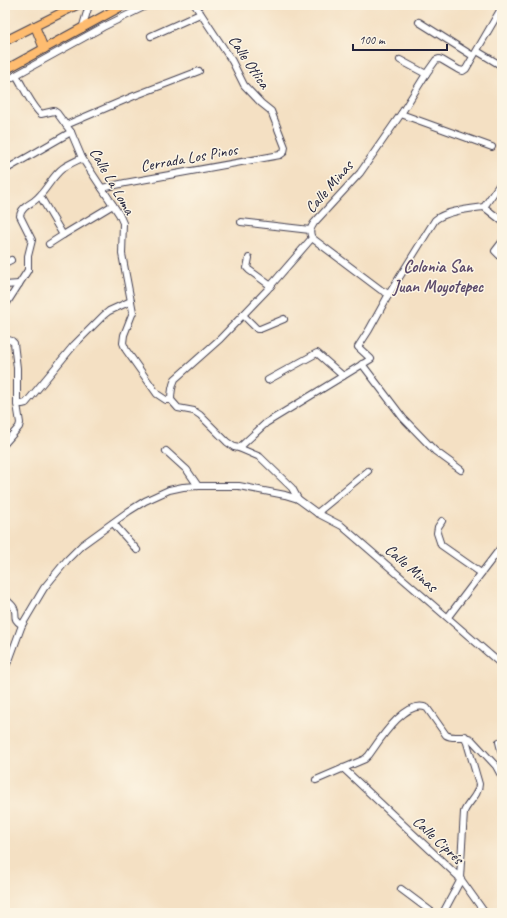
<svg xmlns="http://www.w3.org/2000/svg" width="507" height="918" viewBox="0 0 507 918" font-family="Caveat,sans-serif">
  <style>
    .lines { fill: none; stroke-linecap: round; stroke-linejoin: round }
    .minor-casing { stroke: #423e4f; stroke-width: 8 }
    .major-casing { stroke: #423e4f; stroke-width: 10 }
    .minor { stroke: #fff; stroke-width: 6 }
    .major { stroke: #febc70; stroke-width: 8 }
    .labels { text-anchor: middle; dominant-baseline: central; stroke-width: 3; stroke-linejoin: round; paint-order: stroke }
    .street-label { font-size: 16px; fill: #22223b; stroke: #fcf5e5 }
    .neighbourhood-label { font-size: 17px; font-weight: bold; fill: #5e4c6c; stroke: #fcf5e5 }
  </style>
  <rect width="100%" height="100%" fill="#fcf5e5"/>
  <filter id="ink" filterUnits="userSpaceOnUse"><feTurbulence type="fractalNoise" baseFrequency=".025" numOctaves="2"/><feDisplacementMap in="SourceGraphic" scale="8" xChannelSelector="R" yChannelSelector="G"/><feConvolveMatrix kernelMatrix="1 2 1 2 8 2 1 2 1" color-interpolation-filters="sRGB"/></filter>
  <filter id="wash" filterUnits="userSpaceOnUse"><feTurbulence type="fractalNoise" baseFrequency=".012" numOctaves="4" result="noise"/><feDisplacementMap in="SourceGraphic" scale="16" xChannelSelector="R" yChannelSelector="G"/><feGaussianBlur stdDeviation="0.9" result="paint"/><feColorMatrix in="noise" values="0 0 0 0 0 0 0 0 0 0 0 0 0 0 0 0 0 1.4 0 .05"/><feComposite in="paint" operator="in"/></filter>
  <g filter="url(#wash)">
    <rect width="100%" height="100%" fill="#f4e0c3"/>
  </g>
  <g filter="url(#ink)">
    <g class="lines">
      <defs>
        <g id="minor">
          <path d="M 419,22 L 473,56"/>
          <path d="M 82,29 L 89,5"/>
          <path d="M 151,36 L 200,14"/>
          <path d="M 477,51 L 502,66"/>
          <path d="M 400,60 L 426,74"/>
          <path d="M 16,75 C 23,86 31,105 41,114 L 54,111 L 57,113 L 71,132 L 82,158 L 119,214 L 123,223 L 122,254 L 133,312 L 124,335 L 123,343 L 126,350 L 157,394 L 166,400 L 171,400 L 178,408 L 194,411 L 200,415 L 227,442 L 234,447 L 239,448 L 260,457 L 292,488 L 298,499"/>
          <path d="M 5,82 L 16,75 L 103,27 L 148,5"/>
          <path d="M 401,114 L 492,147"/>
          <path d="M 66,125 L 134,96 L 199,71"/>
          <path d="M 5,170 L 71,132"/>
          <path d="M 102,188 L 125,183 L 280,155 L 284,152 L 285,147 L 271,111 L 261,103 L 244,85 L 232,61 L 195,5"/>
          <path d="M 40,196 L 63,235"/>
          <path d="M 484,207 L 502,221"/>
          <path d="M 241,222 L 310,230"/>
          <path d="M 312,238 L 381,290 L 389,294"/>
          <path d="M 502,242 L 495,251 L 502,258"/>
          <path d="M 49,244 L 63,235 L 113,205"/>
          <path d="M 249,258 L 247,268 L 249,270 L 271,286"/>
          <path d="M 5,263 L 11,260"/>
          <path d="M 5,285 L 19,284"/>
          <path d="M 5,306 L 28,270 L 28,256 L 32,240 L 20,216 C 21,208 28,205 34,201 C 46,192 51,177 63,168 C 69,164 76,161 82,158"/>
          <path d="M 243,315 L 257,329 L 260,329 L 284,319"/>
          <path d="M 5,339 L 12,341 L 14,343 L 17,368 L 17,404 L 20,423 L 19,427 L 5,443"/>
          <path d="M 362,364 L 403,418 L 435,451 L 461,470"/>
          <path d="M 268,380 L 317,353 L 343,376"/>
          <path d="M 171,400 C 171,392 172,386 175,379 L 220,339 L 267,290 L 312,238 C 309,232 310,229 314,223 L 360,173 L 401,114 L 426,74 L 436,60 L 439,59 L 442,60 L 459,70 L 463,71 L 466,69 L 502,7"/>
          <path d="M 17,404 L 22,404 L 26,403 L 74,345 L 104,315 L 109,311 L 131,301"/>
          <path d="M 239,448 L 266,423 L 371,359 L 358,347 L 369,330 L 389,294 L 435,220 C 446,211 469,209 484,207 L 502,181"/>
          <path d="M 166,451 L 187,470 L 198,486"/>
          <path d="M 317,513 L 368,471"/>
          <path d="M 442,521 L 438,527 L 437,533 L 441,545 L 481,573"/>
          <path d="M 113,523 L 137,550"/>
          <path d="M 5,598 C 7,601 12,604 14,608 C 18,616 11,618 22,625"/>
          <path d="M 448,617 L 502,546"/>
          <path d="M 5,667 L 10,658 L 22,625 L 44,588 L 67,560 L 82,545 L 129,511 L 145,501 L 169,490 L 183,487 L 198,486 L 239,486 L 285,495 L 298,499 L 317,513 L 342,526 L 502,665"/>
          <path d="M 502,741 L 499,742 L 502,754"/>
          <path d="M 343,768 L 460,878 L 464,812 C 468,802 479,795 479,784 L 465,736"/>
          <path d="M 316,780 L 365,759 L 369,755 C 379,741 406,698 427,708 L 446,735 C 454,740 463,734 471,739 L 496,766 L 502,777"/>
          <path d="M 460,878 L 485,913"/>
          <path d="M 401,889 L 433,913"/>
          <path d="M 443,913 L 459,883 L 460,878"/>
        </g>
        <g id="major">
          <path d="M 35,26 L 44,49"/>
          <path d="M 5,41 L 77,5"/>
          <path d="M 5,70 L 124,5"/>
        </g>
      </defs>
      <!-- minor casing -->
      <use href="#minor" class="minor-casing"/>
      <!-- major casing -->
      <use href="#major" class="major-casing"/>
      <!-- minor -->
      <use href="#minor" class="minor"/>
      <!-- major -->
      <use href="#major" class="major"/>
    </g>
  </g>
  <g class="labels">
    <!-- street labels -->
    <g class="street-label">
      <text transform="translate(249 62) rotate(56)">Calle Otlica</text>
      <text transform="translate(189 158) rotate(-10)">Cerrada Los Pinos</text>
      <text transform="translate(112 181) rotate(60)">Calle La Loma</text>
      <text transform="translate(329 187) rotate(-49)">Calle Minas</text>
      <text transform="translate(411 568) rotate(41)">Calle Minas</text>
      <text transform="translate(438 840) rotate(43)">Calle Ciprés</text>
    </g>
    <!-- neighbourhood labels -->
    <g class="neighbourhood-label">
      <text x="438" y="266">Colonia San<tspan x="438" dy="20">Juan Moyotepec</tspan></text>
    </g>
  </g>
  <!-- margin -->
  <rect width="507" height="918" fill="none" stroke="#fcf5e5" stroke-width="20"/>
  <!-- scale -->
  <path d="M353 44v6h94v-6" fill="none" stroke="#22223b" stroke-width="2"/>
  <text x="359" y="44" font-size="12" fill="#22223b" stroke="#fcf5e5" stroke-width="3" paint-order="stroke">100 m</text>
</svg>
